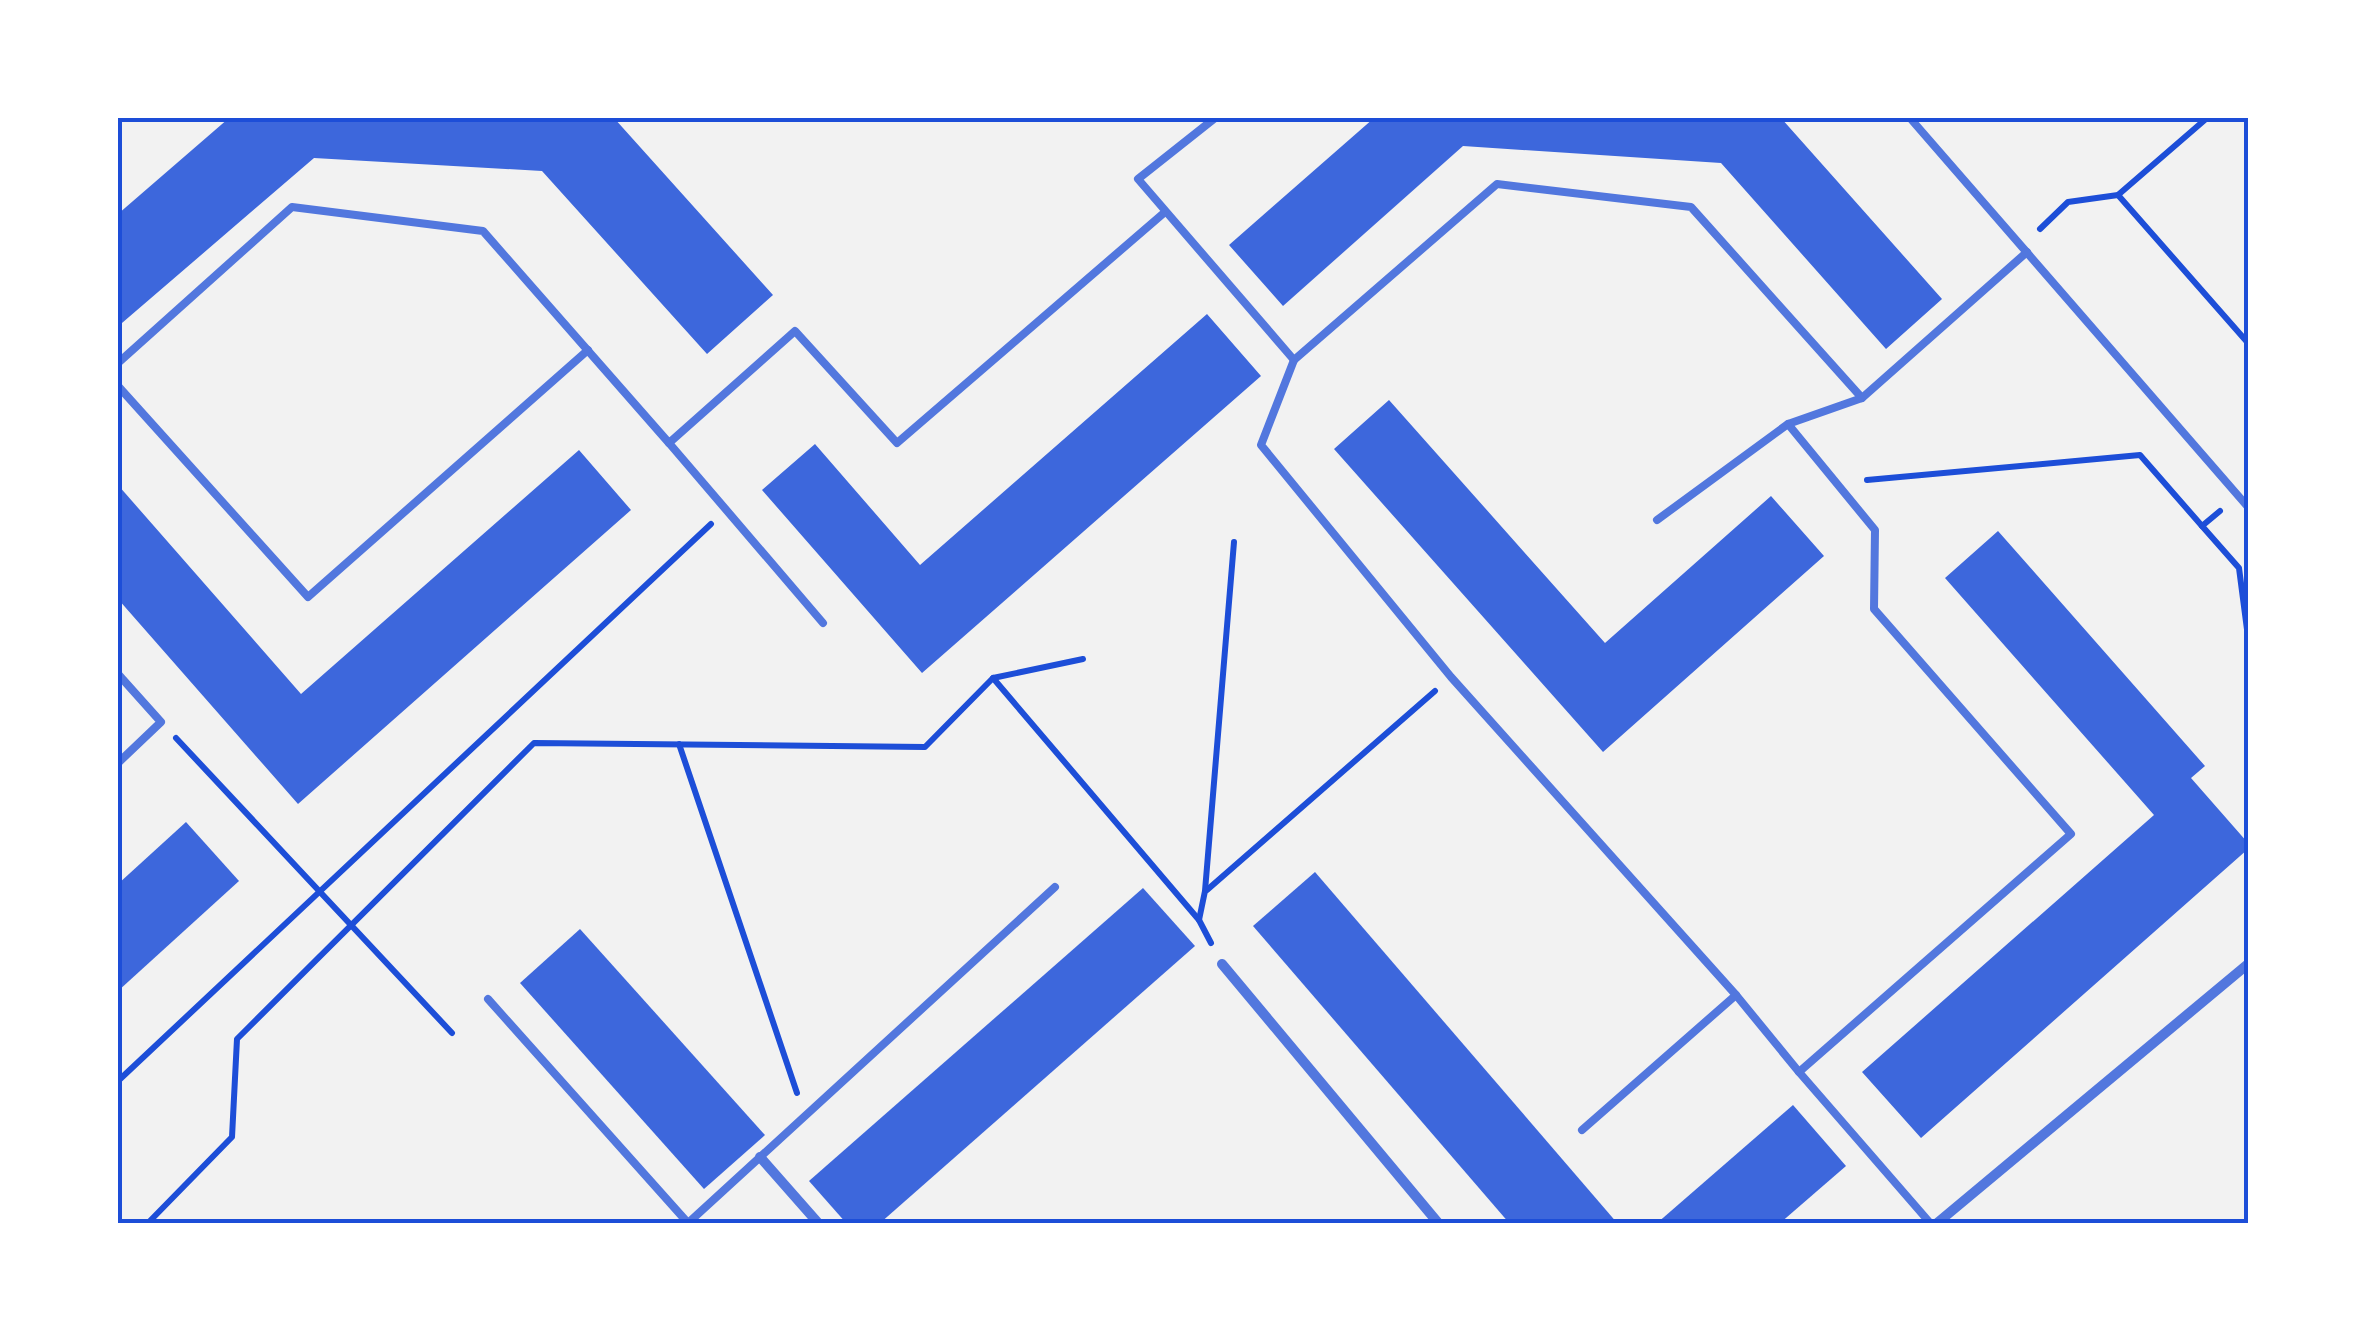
<svg xmlns="http://www.w3.org/2000/svg" width="2366" height="1341" viewBox="0 0 2366 1341" font-family="Inter,sans-serif">
  <style>
    .building { fill: #3d67dc }
    .lines { fill: none; stroke-linecap: round; stroke-linejoin: round }
    .path { stroke: #1d4ed8; stroke-width: 6 }
    .service { stroke: #5277de; stroke-width: 8 }
    .minor { stroke: #5277de; stroke-width: 10 }
    .neatline { fill: none; stroke: #1d4ed8; stroke-width: 4 }
  </style>
  <rect width="100%" height="100%" fill="#f2f2f2"/>
  <!-- building -->
  <g class="building">
    <path d="M 229,118 L 614,118 L 773,295 L 707,354 L 542,171 L 314,158 L 122,323 L 118,318 L 118,214 Z"/>
    <path d="M 1374,118 L 1781,118 L 1942,299 L 1886,349 L 1721,163 L 1463,146 L 1283,306 L 1229,245 Z"/>
    <path d="M 1207,314 L 1261,376 L 922,673 L 762,490 L 815,444 L 920,565 Z"/>
    <path d="M 1389,400 L 1605,643 L 1771,496 L 1824,556 L 1603,752 L 1334,449 Z"/>
    <path d="M 579,450 L 631,510 L 298,804 L 118,599 L 118,485 L 301,694 Z"/>
    <path d="M 1998,531 L 2205,766 L 2191,778 L 2248,843 L 2248,849 L 1921,1138 L 1862,1072 L 2154,815 L 1945,578 Z"/>
    <path d="M 186,822 L 239,881 L 118,991 L 118,884 Z"/>
    <path d="M 1315,872 L 1618,1224 L 1510,1224 L 1253,926 Z"/>
    <path d="M 1143,888 L 1195,946 L 879,1224 L 847,1224 L 809,1181 Z"/>
    <path d="M 580,929 L 765,1135 L 704,1189 L 520,983 Z"/>
    <path d="M 1793,1105 L 1846,1166 L 1779,1224 L 1656,1224 Z"/>
  </g>
  <g class="lines">
    <!-- path -->
    <g class="path">
      <path d="M 2118,195 L 2248,343"/>
      <path d="M 2040,229 L 2068,202 L 2118,195 L 2207,118"/>
      <path d="M 1867,480 L 2140,455 L 2202,526"/>
      <path d="M 2220,511 L 2202,526 L 2239,568 L 2248,637"/>
      <path d="M 993,678 L 1199,920 L 1211,943"/>
      <path d="M 176,738 L 452,1033"/>
      <path d="M 679,744 L 797,1093"/>
      <path d="M 1207,890 L 1435,691"/>
      <path d="M 1199,920 L 1205,891 L 1234,542"/>
      <path d="M 118,1081 L 711,524"/>
      <path d="M 147,1224 L 232,1137 L 237,1039 L 534,743 L 925,747 L 993,678 L 1083,659"/>
    </g>
    <!-- service -->
    <g class="service">
      <path d="M 1215,118 L 1138,179 L 1294,360 L 1497,184 L 1691,207 L 1862,398"/>
      <path d="M 1910,118 L 2248,507"/>
      <path d="M 1294,360 L 1261,445 L 1451,677 L 1736,995 L 1799,1072"/>
      <path d="M 118,363 L 292,207 L 483,231 L 669,443 L 795,331 L 897,443 L 1165,212"/>
      <path d="M 118,386 L 308,597 L 588,350"/>
      <path d="M 669,443 L 823,623"/>
      <path d="M 1657,520 L 1788,424"/>
      <path d="M 118,674 L 161,722 L 118,763"/>
      <path d="M 488,999 L 688,1223"/>
      <path d="M 1582,1130 L 1736,995"/>
      <path d="M 687,1224 L 1055,887"/>
      <path d="M 1931,1224 L 1799,1072 L 2071,834 L 1874,609 L 1875,530 L 1788,424 L 1862,398 L 2027,252"/>
    </g>
    <!-- minor -->
    <g class="minor">
      <path d="M 1222,964 L 1439,1224"/>
      <path d="M 760,1157 L 819,1224"/>
      <path d="M 1936,1224 L 2248,964"/>
    </g>
  </g>
  <!-- border -->
  <rect width="2366" height="1341" fill="none" stroke="#ffffff" stroke-width="240"/>
  <rect x="120" y="120" width="2126" height="1101" class="neatline"/>
</svg>
